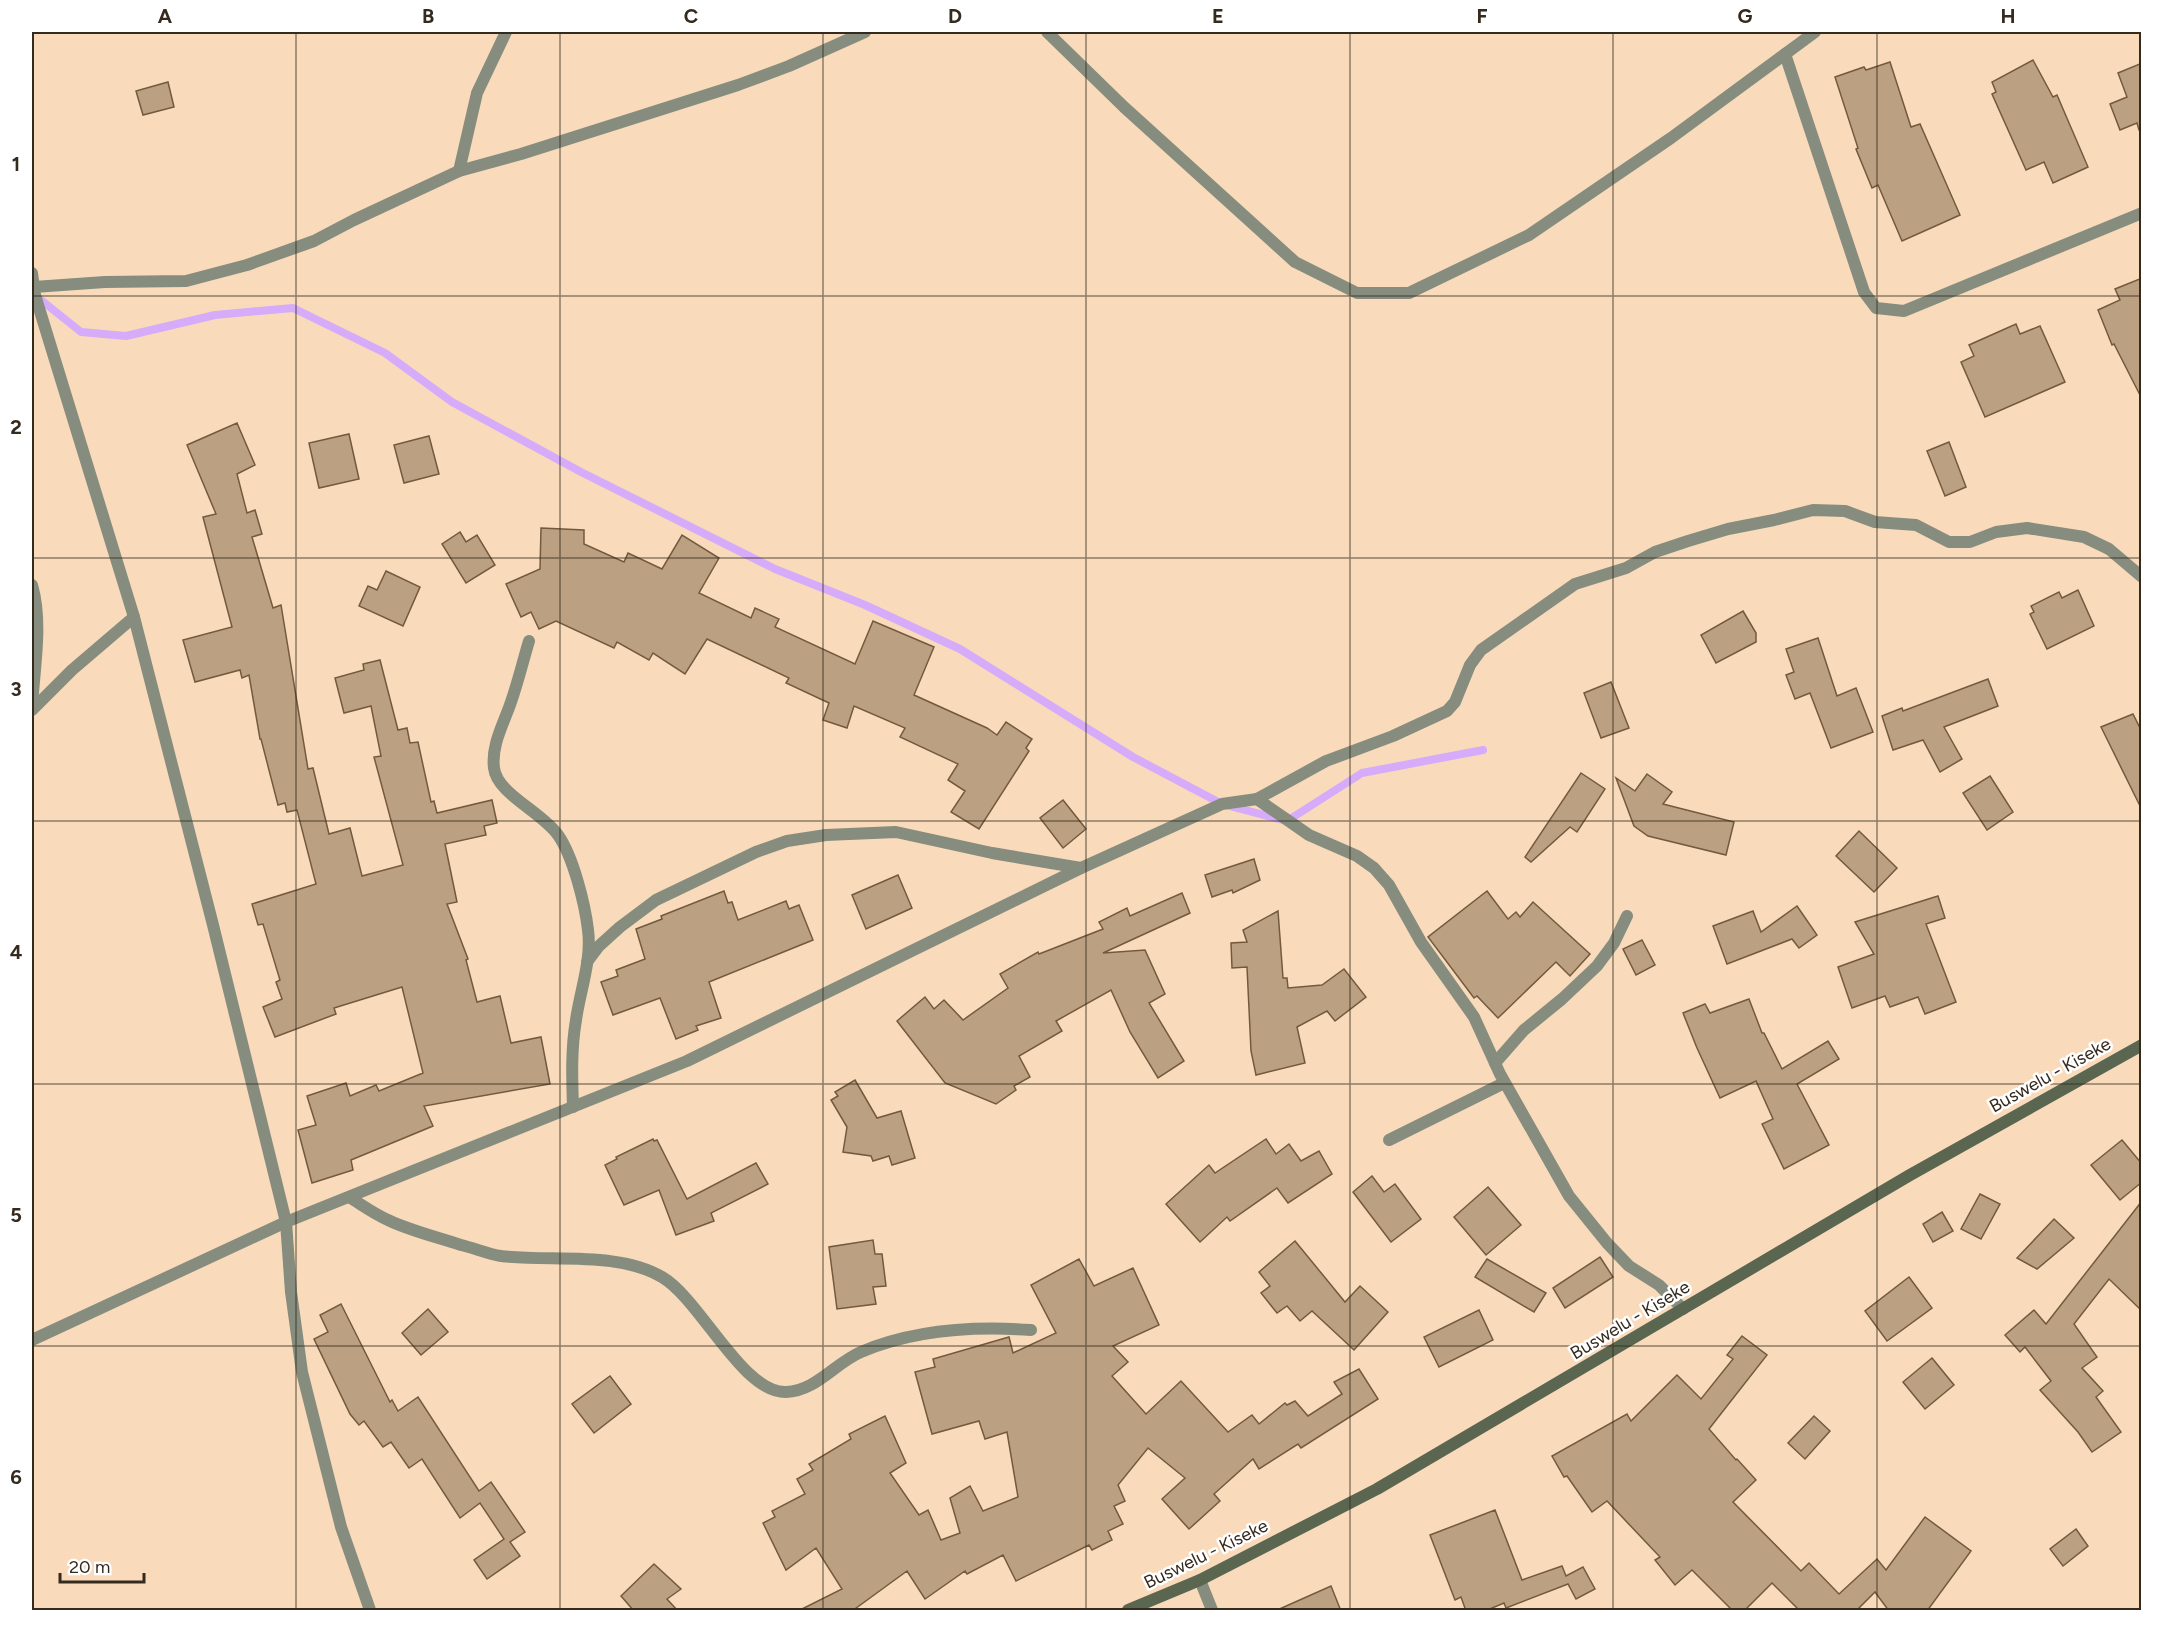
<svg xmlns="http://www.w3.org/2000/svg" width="2173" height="1642" viewBox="0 0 2173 1642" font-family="Figtree,sans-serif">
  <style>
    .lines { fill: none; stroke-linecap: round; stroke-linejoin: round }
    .stream { stroke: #d6abfa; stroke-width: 8 }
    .building { fill: #bca082; stroke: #735a3e; stroke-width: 1.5 }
    .minor { stroke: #868d7e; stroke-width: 12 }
    .secondary { stroke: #5b6650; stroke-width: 12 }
    .grid { fill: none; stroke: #352a1e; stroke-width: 1.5; stroke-opacity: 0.55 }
    .labels { text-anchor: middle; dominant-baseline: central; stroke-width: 5; stroke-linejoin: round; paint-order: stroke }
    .street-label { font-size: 18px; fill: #352a1e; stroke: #fff }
    .neatline { fill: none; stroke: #352a1e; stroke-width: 2 }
    .grid-label { font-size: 20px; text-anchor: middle; font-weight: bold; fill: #352a1e }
  </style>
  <rect width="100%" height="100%" fill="#f9dbbc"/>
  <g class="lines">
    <!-- stream -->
    <path class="stream" d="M 36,296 L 81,332 L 126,336 L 215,315 L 293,308 L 385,353 L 452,402 L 581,472 L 775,569 L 865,605 L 960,649 L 1133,757 L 1222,804 L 1287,821 L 1362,773 L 1483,750"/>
  </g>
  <!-- building -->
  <g class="building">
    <path d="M 2033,60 L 2053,97 L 2057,95 L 2088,167 L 2053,183 L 2044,162 L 2026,170 L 1992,94 L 1996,92 L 1992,82 Z"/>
    <path d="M 1890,62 L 1911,127 L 1920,124 L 1960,215 L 1902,241 L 1878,185 L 1872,188 L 1856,149 L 1858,148 L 1835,77 L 1864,67 L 1866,70 Z"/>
    <path d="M 2142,63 L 2142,130 L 2139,130 L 2137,123 L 2120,130 L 2110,104 L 2127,97 L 2118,73 Z"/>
    <path d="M 168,82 L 174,107 L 143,115 L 136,91 Z"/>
    <path d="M 2142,278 L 2142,399 L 2114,344 L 2112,345 L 2098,310 L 2120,300 L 2115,289 Z"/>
    <path d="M 2016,324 L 2020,334 L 2040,326 L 2065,382 L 1985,417 L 1961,362 L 1974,356 L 1969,345 Z"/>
    <path d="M 237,423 L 255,465 L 237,474 L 247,513 L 255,510 L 262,534 L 252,537 L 273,608 L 281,605 L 308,769 L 313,768 L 329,834 L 350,828 L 362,876 L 403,865 L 374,757 L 381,756 L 371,706 L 344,713 L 335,678 L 364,670 L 363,664 L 380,660 L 398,730 L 407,728 L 410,743 L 418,742 L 431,802 L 434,801 L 437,813 L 492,800 L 497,823 L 484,826 L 486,835 L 445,844 L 457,902 L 447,904 L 468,959 L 466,960 L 477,1002 L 500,996 L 511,1043 L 541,1037 L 550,1084 L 424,1106 L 433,1126 L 351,1160 L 353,1170 L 312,1183 L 298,1130 L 316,1125 L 307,1096 L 346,1083 L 350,1096 L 376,1085 L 379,1091 L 423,1073 L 402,987 L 334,1008 L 336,1014 L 275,1037 L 263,1007 L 282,999 L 276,982 L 280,980 L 263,924 L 258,925 L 252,904 L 316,884 L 297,810 L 287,812 L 285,803 L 278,805 L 261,739 L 260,739 L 249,675 L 242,678 L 240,670 L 195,682 L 183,640 L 232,627 L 203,517 L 216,514 L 187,445 Z"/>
    <path d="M 349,434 L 359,479 L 319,488 L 309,443 Z"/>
    <path d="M 429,436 L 439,474 L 404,483 L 394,445 Z"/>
    <path d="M 1949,442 L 1966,487 L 1945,496 L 1927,451 Z"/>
    <path d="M 541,528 L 584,530 L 584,544 L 624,562 L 628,553 L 662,569 L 682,535 L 719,558 L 699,593 L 751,618 L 755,608 L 779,619 L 775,627 L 855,664 L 873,621 L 934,647 L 914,695 L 987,728 L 997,735 L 1006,722 L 1032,739 L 1026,748 L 1029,751 L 979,829 L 951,812 L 965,791 L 948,780 L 958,764 L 900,737 L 905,728 L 854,706 L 847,728 L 823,720 L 829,703 L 786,683 L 789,678 L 707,639 L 685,674 L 653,653 L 649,660 L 617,642 L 614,648 L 556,621 L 539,629 L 531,612 L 521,617 L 506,584 L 540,569 Z"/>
    <path d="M 460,532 L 466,542 L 477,535 L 495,565 L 466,583 L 442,544 Z"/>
    <path d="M 386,571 L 420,587 L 403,626 L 359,606 L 368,586 L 377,590 Z"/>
    <path d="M 2078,590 L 2094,626 L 2047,649 L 2030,614 L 2034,612 L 2031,606 L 2059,592 L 2062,598 Z"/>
    <path d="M 1743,611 L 1756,633 L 1756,642 L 1716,663 L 1701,635 Z"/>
    <path d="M 1818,638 L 1837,696 L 1856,688 L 1873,732 L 1831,748 L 1810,693 L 1795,699 L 1786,675 L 1794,672 L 1786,649 Z"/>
    <path d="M 1988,679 L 1998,706 L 1944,727 L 1962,759 L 1940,772 L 1923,740 L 1893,750 L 1882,716 L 1902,708 L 1903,711 Z"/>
    <path d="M 1611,682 L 1629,728 L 1601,738 L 1584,693 Z"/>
    <path d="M 2133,714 L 2142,732 L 2142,810 L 2101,727 Z"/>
    <path d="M 1581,773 L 1605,789 L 1577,832 L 1570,827 L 1531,862 L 1525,857 Z"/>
    <path d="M 1647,774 L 1672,792 L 1663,804 L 1734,822 L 1726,855 L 1648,836 L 1634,826 L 1616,778 L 1635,791 Z"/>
    <path d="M 1990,776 L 2013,812 L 1987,830 L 1963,793 Z"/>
    <path d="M 1063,800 L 1086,829 L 1063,848 L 1040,818 Z"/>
    <path d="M 1859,831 L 1897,868 L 1874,892 L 1836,856 Z"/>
    <path d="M 1254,859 L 1260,880 L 1233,893 L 1232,890 L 1212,897 L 1205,875 Z"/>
    <path d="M 898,875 L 912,908 L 866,929 L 852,895 Z"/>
    <path d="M 724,891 L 728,903 L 732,902 L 738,920 L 786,901 L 789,909 L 799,905 L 813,940 L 709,982 L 721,1018 L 696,1026 L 698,1030 L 676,1039 L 660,998 L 613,1015 L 601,982 L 618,976 L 616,970 L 645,959 L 636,929 L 662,919 L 661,916 Z"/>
    <path d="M 1487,891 L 1508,919 L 1516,912 L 1520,917 L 1533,902 L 1590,954 L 1570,976 L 1556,962 L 1498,1018 L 1477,996 L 1474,998 L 1428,937 Z"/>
    <path d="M 1182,893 L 1190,913 L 1103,953 L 1145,950 L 1165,994 L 1149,1003 L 1184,1061 L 1158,1078 L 1130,1032 L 1111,990 L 1056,1021 L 1062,1031 L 1019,1056 L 1030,1077 L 1014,1086 L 1016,1090 L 996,1104 L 945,1083 L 897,1021 L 925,997 L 934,1009 L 944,1000 L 963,1020 L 1008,988 L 1000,974 L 1038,952 L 1039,954 L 1103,929 L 1099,922 L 1127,908 L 1130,916 Z"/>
    <path d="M 1938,896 L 1945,918 L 1926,924 L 1956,1002 L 1925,1014 L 1918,997 L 1890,1007 L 1885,996 L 1852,1008 L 1838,967 L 1874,954 L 1855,922 Z"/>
    <path d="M 1797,906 L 1817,935 L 1799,948 L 1792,939 L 1727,964 L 1713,926 L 1753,911 L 1761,932 Z"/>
    <path d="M 1278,911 L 1283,978 L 1287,978 L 1288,988 L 1322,985 L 1344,969 L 1366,997 L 1335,1021 L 1327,1011 L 1297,1027 L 1305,1063 L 1256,1075 L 1251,1051 L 1247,967 L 1232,968 L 1231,943 L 1247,942 L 1243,930 Z"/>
    <path d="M 1642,940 L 1655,965 L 1636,975 L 1623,949 Z"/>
    <path d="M 1749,999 L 1762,1033 L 1764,1033 L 1782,1069 L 1828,1041 L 1839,1059 L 1797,1084 L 1829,1145 L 1784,1169 L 1762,1124 L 1773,1119 L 1756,1081 L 1720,1098 L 1697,1048 L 1683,1013 L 1705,1004 L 1710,1013 Z"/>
    <path d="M 855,1080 L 877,1118 L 901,1111 L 915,1158 L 892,1165 L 889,1156 L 873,1161 L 871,1156 L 843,1152 L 847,1127 L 831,1100 L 838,1096 L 835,1092 Z"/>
    <path d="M 653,1139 L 654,1141 L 657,1140 L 687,1199 L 756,1163 L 768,1184 L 711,1213 L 714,1221 L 676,1235 L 659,1190 L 624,1205 L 605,1165 L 617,1159 L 616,1157 Z"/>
    <path d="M 1266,1139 L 1276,1154 L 1289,1144 L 1301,1161 L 1319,1151 L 1332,1174 L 1288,1203 L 1277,1188 L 1230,1221 L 1227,1217 L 1200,1242 L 1166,1204 L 1209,1165 L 1215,1173 Z"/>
    <path d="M 2122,1140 L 2142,1164 L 2142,1182 L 2120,1200 L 2091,1165 Z"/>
    <path d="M 1372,1176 L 1384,1192 L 1395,1184 L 1421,1219 L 1391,1242 L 1353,1192 Z"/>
    <path d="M 1488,1187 L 1521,1225 L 1486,1255 L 1454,1217 Z"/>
    <path d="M 1980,1194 L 2000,1204 L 1981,1239 L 1961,1229 Z"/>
    <path d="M 2142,1201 L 2142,1311 L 2109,1279 L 2074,1324 L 2097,1357 L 2082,1368 L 2103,1391 L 2096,1397 L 2121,1432 L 2092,1452 L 2078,1432 L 2040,1390 L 2051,1381 L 2025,1347 L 2020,1352 L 2005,1335 L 2034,1310 L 2046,1324 Z"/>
    <path d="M 1942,1212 L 1953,1231 L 1933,1242 L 1923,1224 Z"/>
    <path d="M 2054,1219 L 2074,1238 L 2037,1269 L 2017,1258 Z"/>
    <path d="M 873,1240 L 875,1254 L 882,1254 L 886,1286 L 873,1287 L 876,1304 L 837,1309 L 829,1247 Z"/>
    <path d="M 1295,1241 L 1345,1302 L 1360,1286 L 1388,1312 L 1354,1350 L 1312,1311 L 1300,1321 L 1287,1306 L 1277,1313 L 1261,1293 L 1270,1286 L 1259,1272 Z"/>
    <path d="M 1600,1257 L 1613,1277 L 1565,1308 L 1553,1288 Z"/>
    <path d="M 1079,1259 L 1094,1286 L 1133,1268 L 1159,1325 L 1113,1346 L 1128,1362 L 1112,1376 L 1146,1414 L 1181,1381 L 1228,1432 L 1252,1415 L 1259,1424 L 1285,1403 L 1287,1405 L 1295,1401 L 1308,1416 L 1342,1394 L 1334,1382 L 1359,1369 L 1378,1399 L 1301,1448 L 1298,1444 L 1259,1469 L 1253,1459 L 1214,1494 L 1220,1501 L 1189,1529 L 1162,1499 L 1185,1478 L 1148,1448 L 1118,1485 L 1125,1501 L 1114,1506 L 1123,1524 L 1108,1531 L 1112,1540 L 1092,1550 L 1089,1545 L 1016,1581 L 1003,1555 L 967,1574 L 965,1571 L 925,1599 L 907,1571 L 852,1611 L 798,1611 L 842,1589 L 816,1548 L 786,1570 L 763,1523 L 775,1517 L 772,1511 L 805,1494 L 797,1479 L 813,1470 L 809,1464 L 851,1439 L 849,1434 L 885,1416 L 906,1463 L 890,1473 L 919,1515 L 928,1510 L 941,1540 L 960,1533 L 950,1498 L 970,1486 L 983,1511 L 1018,1497 L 1007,1432 L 985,1439 L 979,1421 L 932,1434 L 915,1372 L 935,1367 L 933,1359 L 1009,1337 L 1013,1353 L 1056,1333 L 1031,1285 Z"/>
    <path d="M 1487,1259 L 1546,1293 L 1534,1312 L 1475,1277 Z"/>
    <path d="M 1909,1277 L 1932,1308 L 1887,1341 L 1865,1311 Z"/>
    <path d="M 341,1304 L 390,1402 L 392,1400 L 398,1411 L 418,1397 L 479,1491 L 491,1482 L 525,1532 L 510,1542 L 520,1556 L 487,1579 L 474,1560 L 504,1539 L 480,1503 L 460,1518 L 422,1459 L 409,1468 L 391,1442 L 383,1447 L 364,1421 L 359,1425 L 350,1414 L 314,1339 L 328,1332 L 320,1315 Z"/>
    <path d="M 428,1309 L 448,1332 L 421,1355 L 402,1333 Z"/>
    <path d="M 1479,1310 L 1493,1340 L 1439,1367 L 1424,1337 Z"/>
    <path d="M 1742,1336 L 1767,1355 L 1709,1429 L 1736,1460 L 1737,1459 L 1756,1480 L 1733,1502 L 1801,1571 L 1809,1563 L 1839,1594 L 1877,1559 L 1886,1570 L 1925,1517 L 1971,1551 L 1927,1611 L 1889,1611 L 1875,1592 L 1856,1611 L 1800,1611 L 1772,1583 L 1744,1611 L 1733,1611 L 1692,1570 L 1675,1585 L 1655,1560 L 1660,1557 L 1607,1501 L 1592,1512 L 1567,1476 L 1564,1477 L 1552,1456 L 1627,1414 L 1631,1421 L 1677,1375 L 1701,1399 L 1733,1359 L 1727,1355 Z"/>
    <path d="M 1932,1358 L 1954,1385 L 1925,1409 L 1903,1382 Z"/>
    <path d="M 610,1376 L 631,1404 L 594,1433 L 572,1404 Z"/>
    <path d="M 1814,1416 L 1830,1431 L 1805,1459 L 1788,1443 Z"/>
    <path d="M 1495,1510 L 1522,1580 L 1562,1566 L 1566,1576 L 1583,1567 L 1595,1589 L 1576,1599 L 1568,1584 L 1506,1608 L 1504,1603 L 1485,1611 L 1466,1611 L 1461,1597 L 1455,1600 L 1430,1535 Z"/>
    <path d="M 2076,1529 L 2088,1546 L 2063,1566 L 2050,1549 Z"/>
    <path d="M 654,1564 L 681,1589 L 667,1599 L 678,1611 L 634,1611 L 621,1596 Z"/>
    <path d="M 1331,1586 L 1341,1611 L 1275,1611 Z"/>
  </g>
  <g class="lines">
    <!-- minor -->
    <g class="minor">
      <path d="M 1047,32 L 1124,107 L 1295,262 L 1357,293 L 1409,293 L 1529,235 L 1671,138 L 1815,32"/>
      <path d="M 1785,54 L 1864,292 L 1876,308 L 1904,311 L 2142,213"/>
      <path d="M 459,171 L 477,93 L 506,32"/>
      <path d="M 32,273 L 35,295 L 134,617 L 213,925 L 286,1222 L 291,1292 L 302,1372 L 341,1527 L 370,1610"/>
      <path d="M 34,287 L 105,282 L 186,281 L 247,265 L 314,241 L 354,220 L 459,171 L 521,154 L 738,85 L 789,66 L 865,32"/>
      <path d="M 32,585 C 43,623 34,668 32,707"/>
      <path d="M 529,641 C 523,661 518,682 511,702 C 504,723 491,745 494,768 C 497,794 541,811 558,835 C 573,856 585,904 588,930 C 592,960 580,991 576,1020 C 571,1049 572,1078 573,1107"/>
      <path d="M 32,710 L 72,670 L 134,617"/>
      <path d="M 1257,799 L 1309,835 L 1357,856 L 1374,868 L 1389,885 L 1421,942 L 1474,1017 L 1500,1074 L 1569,1196 L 1607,1243 L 1629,1266 L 1659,1285 L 1683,1309"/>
      <path d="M 587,962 L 599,946 L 620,927 L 656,900 L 756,852 L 787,841 L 826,835 L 896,832 L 992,853 L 1081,868"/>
      <path d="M 1495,1063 L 1524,1030 L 1562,999 L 1597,966 L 1614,943 L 1627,916"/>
      <path d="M 1389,1140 L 1504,1083"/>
      <path d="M 349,1197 C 362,1205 374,1214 388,1220 C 411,1231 437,1237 461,1245 C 474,1248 488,1254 501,1256 C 551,1262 618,1251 662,1277 C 701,1300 742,1393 786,1392 C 816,1391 835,1363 861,1352 C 915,1329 974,1326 1031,1330"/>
      <path d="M 32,1340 L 286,1222 L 687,1061 L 1081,868 L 1222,804 L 1257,799 L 1326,761 L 1393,736 L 1447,711 L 1455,702 L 1470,665 L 1481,650 L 1575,584 L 1626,568 L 1655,552 L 1688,541 L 1728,529 L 1774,520 L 1813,510 L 1845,511 L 1875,522 L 1916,525 L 1949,542 L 1970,542 L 1996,532 L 2027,528 L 2084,537 L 2109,549 L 2142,577"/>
      <path d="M 1200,1580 L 1212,1610"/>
    </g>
    <!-- secondary -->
    <path class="secondary" d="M 1128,1610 L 1200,1580 L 1377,1489 L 1910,1175 L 2142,1045"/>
  </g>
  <!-- grid -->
  <path class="grid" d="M 296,32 L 296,1610M 560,32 L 560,1610M 823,32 L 823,1610M 1086,32 L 1086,1610M 1350,32 L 1350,1610M 1613,32 L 1613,1610M 1877,32 L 1877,1610M 32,296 L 2142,296M 32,558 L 2142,558M 32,821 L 2142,821M 32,1084 L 2142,1084M 32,1346 L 2142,1346"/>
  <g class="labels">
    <!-- street labels -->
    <g class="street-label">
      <text transform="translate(2050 1075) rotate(-29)">Buswelu - Kiseke</text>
      <text transform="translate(1630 1320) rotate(-31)">Buswelu - Kiseke</text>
      <text transform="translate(1206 1554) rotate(-26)">Buswelu - Kiseke</text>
    </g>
  </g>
  <!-- border -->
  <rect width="2173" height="1642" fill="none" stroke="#ffffff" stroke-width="66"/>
  <!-- scale -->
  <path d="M60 1573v9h84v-9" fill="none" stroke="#352a1e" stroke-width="3"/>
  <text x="69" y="1573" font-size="18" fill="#352a1e" stroke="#ffffff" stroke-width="4.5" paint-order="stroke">20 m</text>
  <rect x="33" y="33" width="2107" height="1576" class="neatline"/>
  <g class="grid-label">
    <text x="165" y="23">A</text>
    <text x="428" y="23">B</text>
    <text x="691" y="23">C</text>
    <text x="955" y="23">D</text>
    <text x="1218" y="23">E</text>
    <text x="1482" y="23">F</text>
    <text x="1745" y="23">G</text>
    <text x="2008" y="23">H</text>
    <text x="16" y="171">1</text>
    <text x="16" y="434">2</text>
    <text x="16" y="696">3</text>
    <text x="16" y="959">4</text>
    <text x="16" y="1222">5</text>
    <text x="16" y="1484">6</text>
  </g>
</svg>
